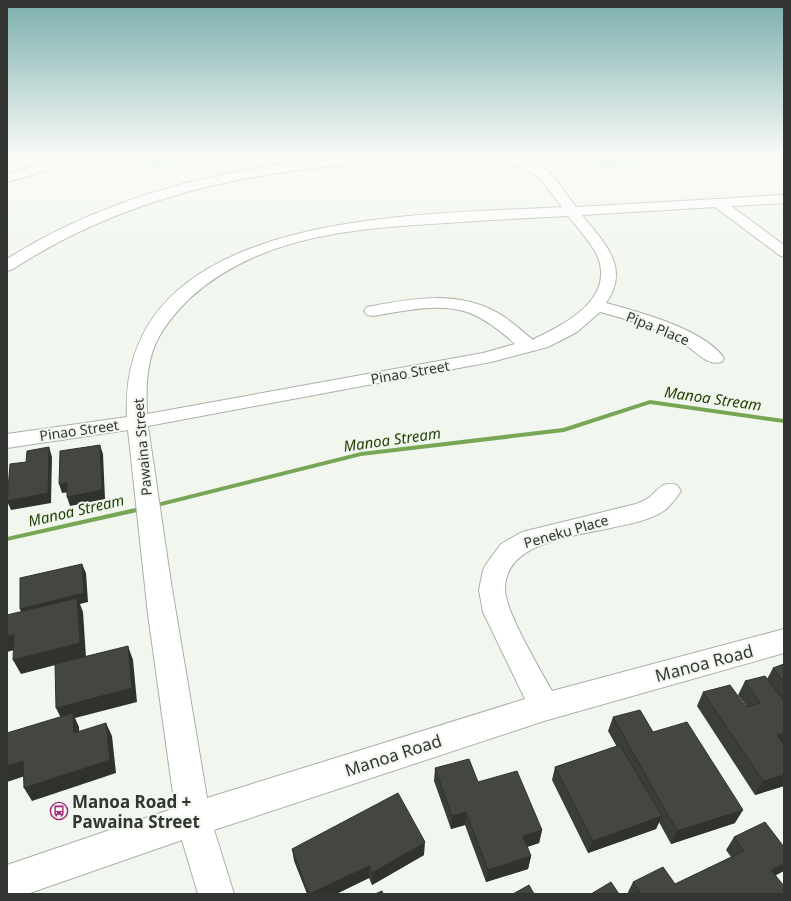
<svg xmlns="http://www.w3.org/2000/svg" width="791" height="901" viewBox="0 0 791 901" font-family="'Noto Sans',sans-serif">
  <style>
    .green { fill: #cef1b8 }
    .lines { fill: none; stroke-linecap: round; stroke-linejoin: round }
    .stream { fill: #77a655; fill-rule: evenodd }
    .minor-casing { stroke: #abb0a9; stroke-width: 2 }
    .minor { fill: #fff; fill-rule: evenodd }
    .wall { fill: #3a3d38 }
    .shaded-wall { fill: #30322e }
    .building { fill: #444741; stroke: #30322e }
    .labels { text-anchor: middle; dominant-baseline: central; stroke-width: 4; stroke-linejoin: round; paint-order: stroke }
    .street-label { font-size: 14px; fill: #333532; stroke: #f1f6ee }
    .water-label { font-size: 15px; font-style: italic; fill: #234206; stroke: #f1f6ee }
    .near-street-label { font-size: 17px; fill: #333532; stroke: #f1f6ee }
    .near-poi-label { font-size: 17px; font-weight: bold; fill: #333532; stroke: #f1f6ee; text-anchor: start }
  </style>
  <rect width="100%" height="100%" fill="#f1f6ee"/>
  <!-- green -->
  <g class="green">
    <path d="M 139,156 L 203,156 L 155,171 Z"/>
    <path d="M 590,156 L 784,156 L 784,158 L 600,169 Z"/>
  </g>
  <g class="lines">
    <!-- stream -->
    <g class="stream">
      <path d="M 650,400 L 784,419 L 784,423 L 650,404 L 564,432 L 361,456 L 153,508 L 151,508 L 150,506 L 151,504 L 153,504 L 361,452 L 563,428 Z"/>
      <path d="M 144,506 L 146,506 L 147,508 L 146,510 L 7,541 L 7,537 Z"/>
    </g>
    <defs>
      <g id="minor">
        <path d="M 350,156 L 408,156 L 402,160 C 261,169 134,191 13,269 L 7,271 L 7,259 C 109,194 231,166 350,156 Z"/>
        <path d="M 491,156 C 509,156 535,158 549,172 C 559,182 567,196 576,207 L 784,195 L 784,203 L 731,206 L 784,245 L 784,257 L 779,255 L 715,207 L 582,215 C 604,243 631,267 606,303 C 639,312 704,329 724,358 L 722,362 C 707,366 698,353 687,346 C 661,329 630,320 600,312 L 577,332 L 548,347 L 491,362 L 148,426 L 171,583 L 207,798 L 525,699 L 483,612 L 479,590 L 483,570 L 487,563 L 501,544 L 522,532 L 636,504 C 640,502 646,500 650,497 C 660,488 663,481 677,485 L 681,491 C 677,497 671,505 665,510 C 628,538 504,525 505,590 C 506,613 540,669 552,691 L 784,629 L 784,653 L 544,721 L 214,830 L 234,894 L 198,894 L 182,840 L 27,894 L 7,894 L 7,865 L 175,808 L 148,614 L 128,430 L 7,448 L 7,434 L 127,417 C 117,207 419,216 562,207 L 539,177 L 519,166 L 493,159 ZM 568,216 C 576,226 592,244 597,255 C 616,299 565,324 534,339 L 533,340 C 521,330 509,319 496,312 C 457,291 414,298 373,306 L 367,307 L 364,311 L 367,315 L 373,316 C 404,311 440,302 470,313 C 487,320 502,332 515,344 L 483,353 L 147,414 C 146,391 146,367 155,345 C 162,328 176,312 189,299 C 258,235 358,228 447,223 C 488,220 528,218 568,216 Z"/>
        <path d="M 60,159 L 66,163 L 64,166 L 7,182 L 7,174 Z"/>
      </g>
    </defs>
    <!-- minor casing -->
    <use href="#minor" class="minor-casing"/>
    <!-- minor -->
    <use href="#minor" class="minor"/>
  </g>
  <!-- wall -->
  <g class="wall">
    <path d="M 784,664 L 784,744 L 783,744 L 784,786 L 755,795 L 697,706 L 703,692 L 746,706 L 738,695 L 745,681 L 767,679 L 773,668 Z"/>
    <path d="M 613,717 L 653,732 L 735,823 L 671,844 L 659,822 L 656,829 L 588,853 L 552,780 L 555,767 L 617,747 L 608,731 Z"/>
    <path d="M 435,768 L 478,782 L 542,830 L 539,843 L 527,847 L 531,856 L 528,869 L 486,882 L 465,825 L 451,829 L 434,781 Z"/>
    <path d="M 734,837 L 776,875 L 784,894 L 627,894 L 633,882 L 675,884 L 731,857 L 726,850 Z"/>
    <path d="M 292,849 L 424,855 L 372,885 L 369,878 L 336,894 L 307,894 L 294,861 Z"/>
  </g>
  <!-- shaded-wall -->
  <g class="shaded-wall">
    <path d="M 100,445 L 103,454 L 105,499 L 70,506 L 67,497 Z"/>
    <path d="M 49,447 L 52,457 L 51,503 L 11,510 L 7,501 Z"/>
    <path d="M 67,483 L 70,492 L 62,493 L 59,484 Z"/>
    <path d="M 82,564 L 86,573 L 88,602 L 80,604 L 83,612 L 86,657 L 21,674 L 13,660 L 24,618 L 20,609 Z"/>
    <path d="M 14,634 L 21,648 L 7,652 L 7,636 Z"/>
    <path d="M 128,646 L 133,660 L 137,702 L 75,718 L 79,727 L 80,746 L 63,722 L 56,708 Z"/>
    <path d="M 106,723 L 112,736 L 116,773 L 32,801 L 24,788 Z"/>
    <path d="M 784,733 L 784,744 L 769,749 L 777,735 Z"/>
    <path d="M 23,761 L 31,774 L 7,782 L 7,766 Z"/>
    <path d="M 784,775 L 784,786 L 755,795 L 763,781 Z"/>
    <path d="M 743,810 L 735,823 L 671,844 L 677,831 Z"/>
    <path d="M 466,812 L 465,825 L 451,829 L 452,816 Z"/>
    <path d="M 662,816 L 656,829 L 588,853 L 593,841 Z"/>
    <path d="M 542,830 L 539,843 L 520,849 L 523,836 Z"/>
    <path d="M 425,842 L 424,855 L 372,885 L 372,873 Z"/>
    <path d="M 531,856 L 528,869 L 486,882 L 488,870 Z"/>
    <path d="M 784,863 L 784,871 L 763,882 L 771,870 Z"/>
    <path d="M 369,866 L 369,878 L 336,894 L 309,894 Z"/>
  </g>
  <!-- building -->
  <g class="building">
    <path d="M 100,445 L 102,490 L 67,497 L 67,483 L 59,484 L 60,451 Z"/>
    <path d="M 49,447 L 48,493 L 7,501 L 10,464 L 26,462 L 27,451 Z"/>
    <path d="M 82,564 L 84,593 L 20,609 L 20,578 Z"/>
    <path d="M 77,598 L 80,643 L 13,660 L 14,634 L 7,636 L 7,615 Z"/>
    <path d="M 128,646 L 132,688 L 56,708 L 55,664 Z"/>
    <path d="M 784,664 L 784,682 L 773,668 Z"/>
    <path d="M 765,676 L 784,701 L 784,733 L 777,735 L 784,745 L 784,775 L 763,781 L 703,692 L 730,685 L 746,707 L 760,703 L 745,681 Z"/>
    <path d="M 640,710 L 653,732 L 687,722 L 743,810 L 677,831 L 613,717 Z"/>
    <path d="M 73,713 L 74,733 L 106,723 L 110,760 L 24,788 L 23,761 L 7,766 L 7,733 Z"/>
    <path d="M 620,745 L 662,816 L 593,841 L 555,767 Z"/>
    <path d="M 469,759 L 478,782 L 517,771 L 542,830 L 523,836 L 531,856 L 488,870 L 466,812 L 452,816 L 435,768 Z"/>
    <path d="M 398,793 L 425,842 L 372,873 L 369,866 L 309,894 L 292,849 Z"/>
    <path d="M 765,822 L 784,847 L 784,863 L 771,870 L 784,886 L 784,894 L 641,894 L 633,882 L 663,867 L 675,884 L 744,851 L 734,837 Z"/>
    <path d="M 611,882 L 619,894 L 591,894 Z"/>
    <path d="M 529,885 L 534,894 L 513,894 Z"/>
    <path d="M 382,891 L 383,894 L 375,894 Z"/>
  </g>
  <!-- sky -->
  <linearGradient id="sky" x2="0" y2="1"><stop stop-color="#7baead"/><stop offset="0.55" stop-color="#f9fbf7"/><stop offset="1" stop-color="#f9fbf7" stop-opacity="0"/></linearGradient>
  <rect width="791" height="282" fill="url(#sky)"/>
  <!-- icons -->
  <defs>
    <symbol id="bus-ring" viewBox="-11 -11 22 22"><circle r="9.5" fill="#f1f6ee" stroke="#a1257a" stroke-width="1.5"/><path d="M-5-6H5V4H4V6H2V4H-2V6H-4V4H-5ZM-3.5-4V0h7V-4ZM-3.5 1.2v1.5H-2V1.2ZM2 1.2v1.5H3.5V1.2Z" fill="#a1257a"/></symbol>
  </defs>
  <g fill-rule="evenodd">
    <use href="#bus-ring" x="49" y="801" width="20" height="20"/>
  </g>
  <g class="labels">
    <!-- street labels -->
    <g class="street-label">
      <text transform="translate(658 328) rotate(22)">Pipa Place</text>
      <text transform="translate(410 372) rotate(-10)">Pinao Street</text>
      <text transform="translate(79 430) rotate(-8)">Pinao Street</text>
      <text transform="translate(142 447) rotate(-95)">Pawaina Street</text>
      <text transform="translate(566 531) rotate(-16)">Peneku Place</text>
    </g>
    <!-- water labels -->
    <g class="water-label">
      <text transform="translate(713 398) rotate(8)">Manoa Stream</text>
      <text transform="translate(392 439) rotate(-8)">Manoa Stream</text>
      <text transform="translate(76 510) rotate(-13)">Manoa Stream</text>
    </g>
    <!-- near-street labels -->
    <g class="near-street-label">
      <text transform="translate(704 663) rotate(-15)">Manoa Road</text>
      <text transform="translate(393 755) rotate(-18)">Manoa Road</text>
    </g>
    <!-- near-poi labels -->
    <g class="near-poi-label">
      <text x="72" y="801">Manoa Road +<tspan x="72" dy="20">Pawaina Street</tspan></text>
    </g>
  </g>
  <!-- border -->
  <rect width="791" height="901" fill="none" stroke="#333532" stroke-width="16"/>
</svg>
